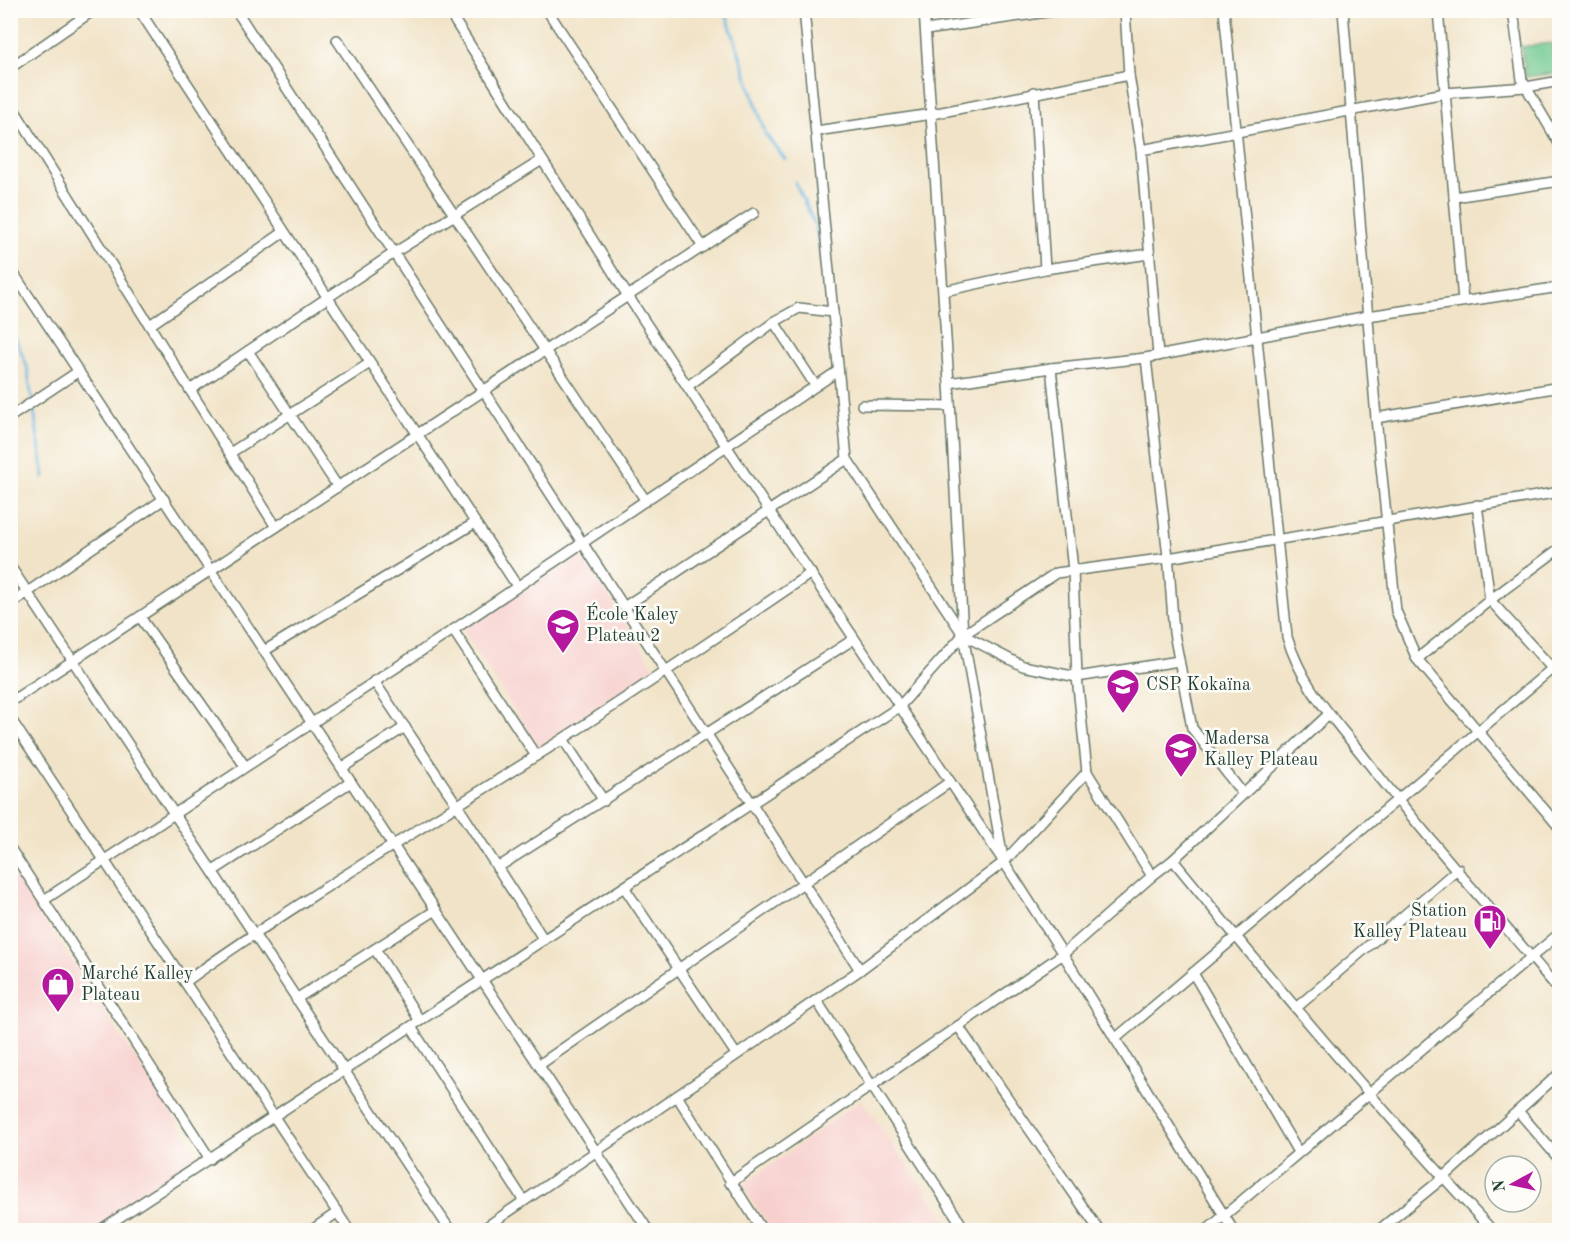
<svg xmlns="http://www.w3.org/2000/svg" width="1570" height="1241" viewBox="0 0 1570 1241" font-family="'Old Standard TT',serif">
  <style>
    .built { fill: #f7d0ce }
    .green { fill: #6ec88f; stroke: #468262; stroke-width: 1.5 }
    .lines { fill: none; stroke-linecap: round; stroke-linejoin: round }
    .stream { stroke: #65b3df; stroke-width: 3 }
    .street-casing { stroke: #687767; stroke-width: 12 }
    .street { stroke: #fff; stroke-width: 9 }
    .labels { text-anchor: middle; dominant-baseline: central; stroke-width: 5; stroke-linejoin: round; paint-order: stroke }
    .poi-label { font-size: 18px; fill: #1f3d34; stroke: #fdfcf7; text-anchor: start }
  </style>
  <rect width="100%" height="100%" fill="#fdfcf7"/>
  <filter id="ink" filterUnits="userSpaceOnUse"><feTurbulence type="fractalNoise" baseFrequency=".0167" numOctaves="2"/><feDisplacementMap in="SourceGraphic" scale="12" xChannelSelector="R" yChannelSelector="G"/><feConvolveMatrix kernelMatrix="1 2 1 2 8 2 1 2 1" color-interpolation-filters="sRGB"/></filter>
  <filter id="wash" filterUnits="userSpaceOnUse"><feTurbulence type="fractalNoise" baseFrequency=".008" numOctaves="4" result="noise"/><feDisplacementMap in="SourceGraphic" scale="24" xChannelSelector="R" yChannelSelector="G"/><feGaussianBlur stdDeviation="1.35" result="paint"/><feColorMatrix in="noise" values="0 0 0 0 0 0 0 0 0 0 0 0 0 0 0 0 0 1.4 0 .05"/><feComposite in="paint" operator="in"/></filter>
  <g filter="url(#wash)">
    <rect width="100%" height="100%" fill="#f1e3c7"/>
    <!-- built -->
    <g class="built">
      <path d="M 580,552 L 655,669 L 538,746 L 462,629 Z"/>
      <path d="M 11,869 L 200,1157 L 90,1230 L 11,1230 Z"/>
      <path d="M 861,1100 L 953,1230 L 772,1230 L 741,1186 Z"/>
    </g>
    <!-- green -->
    <path class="green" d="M 1551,43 L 1555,73 L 1526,77 L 1521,47 Z"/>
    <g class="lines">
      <!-- stream -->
      <g class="stream">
        <path d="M 725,10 L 766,135 L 785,159"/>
        <path d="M 795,182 L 815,225 L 824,265"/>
        <path d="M 10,325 L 27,366 L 44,477"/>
      </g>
    </g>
  </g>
  <g filter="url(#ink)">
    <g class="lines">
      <defs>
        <g id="street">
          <path d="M 139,10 L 517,586"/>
          <path d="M 236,10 L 860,970"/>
          <path d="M 448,10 L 628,296 L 769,511 L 1004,862 L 1063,954 L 1233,1230"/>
          <path d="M 547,10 L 703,247"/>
          <path d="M 804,10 L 847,459 L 962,633"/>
          <path d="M 924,10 L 949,383 L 963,635 L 1003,858"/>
          <path d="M 1125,10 L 1129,75 L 1141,150 L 1158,356"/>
          <path d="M 1224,10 L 1287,637 C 1303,688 1331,715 1363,756 C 1425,836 1494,913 1560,991"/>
          <path d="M 1343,10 L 1376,418 L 1396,611 L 1417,659 L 1560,828"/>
          <path d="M 1438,10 L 1463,301"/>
          <path d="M 1513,10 L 1522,80 L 1560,145"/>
          <path d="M 926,30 L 1060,10"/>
          <path d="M 337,40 L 646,501"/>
          <path d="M 10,68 L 94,10"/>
          <path d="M 1034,92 L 1045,269"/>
          <path d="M 10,103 L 276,527"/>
          <path d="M 816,131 L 932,114 L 1129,75"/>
          <path d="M 1141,150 L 1445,93 L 1526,87 L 1560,81"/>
          <path d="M 1454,197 L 1560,181"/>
          <path d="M 10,268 L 648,1230"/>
          <path d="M 944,291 L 1045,269 L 1149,254"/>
          <path d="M 774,322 L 815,385"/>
          <path d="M 150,325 L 284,232"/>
          <path d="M 248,351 L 338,487"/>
          <path d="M 1146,358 L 1169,566 L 1174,633 L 1192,728 L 1243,794"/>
          <path d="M 1051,368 L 1073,570 L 1077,677 L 1087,772 L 1152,876"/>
          <path d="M 949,383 L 1051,368 L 1146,358 L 1368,316 L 1560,287"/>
          <path d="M 688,386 L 774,322 L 799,308 L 833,312"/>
          <path d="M 190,390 L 394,253 L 542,160"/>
          <path d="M 862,405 L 950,406"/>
          <path d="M 10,417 L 79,371"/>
          <path d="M 1376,418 L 1560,387"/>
          <path d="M 230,453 L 370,363"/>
          <path d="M 1477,505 L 1490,600 L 1560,677"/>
          <path d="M 10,566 C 156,788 303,1009 450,1230"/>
          <path d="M 10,604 L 164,499"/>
          <path d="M 624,607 L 847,459"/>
          <path d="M 140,617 L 245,766"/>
          <path d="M 453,630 L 536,756"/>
          <path d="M 963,635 L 1056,573 L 1168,558 L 1560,492"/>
          <path d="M 264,651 L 475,523"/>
          <path d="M 1417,659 L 1490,600 L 1560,548"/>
          <path d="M 374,681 L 457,805 L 544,940"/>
          <path d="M 10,702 L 754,213"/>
          <path d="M 10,718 L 349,1230"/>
          <path d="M 563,739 L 604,801"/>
          <path d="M 342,768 L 405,727"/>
          <path d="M 10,848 L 210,1159"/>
          <path d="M 1173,860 C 1276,986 1381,1111 1492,1230"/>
          <path d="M 497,868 L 854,639"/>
          <path d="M 213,871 L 351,782"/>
          <path d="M 624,887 L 736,1054"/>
          <path d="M 44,900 L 453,630 L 838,371"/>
          <path d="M 375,949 L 420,1021"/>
          <path d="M 1193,973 L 1298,1152"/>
          <path d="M 185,982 C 298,901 418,831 536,756 C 629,697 720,635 811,573"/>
          <path d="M 296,999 L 436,910"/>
          <path d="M 817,1001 L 965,1230"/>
          <path d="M 1296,1008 L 1458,869"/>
          <path d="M 958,1026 L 1099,1230"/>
          <path d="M 411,1027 L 524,1201 L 860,970 L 1004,862 L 1087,772"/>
          <path d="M 1115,1039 L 1560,662"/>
          <path d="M 539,1065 L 950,782"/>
          <path d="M 677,1096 L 762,1230"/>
          <path d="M 1518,1111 L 1560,1160"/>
          <path d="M 730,1183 L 1063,954 L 1152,876 L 1173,860 L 1329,714"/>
          <path d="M 100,1230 L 899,707 L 963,635 L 1023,666 L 1077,677 L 1179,661"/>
          <path d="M 312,1230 L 338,1212"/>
          <path d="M 482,1230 L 524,1201"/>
          <path d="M 1207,1230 L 1560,933"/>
          <path d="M 1379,1230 L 1443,1178 L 1560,1073"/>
        </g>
      </defs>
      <!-- street casing -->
      <use href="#street" class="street-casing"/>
      <!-- street -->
      <use href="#street" class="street"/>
    </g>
  </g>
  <!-- icons -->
  <defs>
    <symbol id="school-pin" viewBox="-11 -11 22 30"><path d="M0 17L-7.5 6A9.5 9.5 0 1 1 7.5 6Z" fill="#b5179e" stroke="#fdfcf7"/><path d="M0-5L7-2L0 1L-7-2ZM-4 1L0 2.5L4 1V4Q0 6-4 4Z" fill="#fff"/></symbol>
    <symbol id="fuel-pin" viewBox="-11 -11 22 30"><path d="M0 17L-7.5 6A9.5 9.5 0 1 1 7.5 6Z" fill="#b5179e" stroke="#fdfcf7"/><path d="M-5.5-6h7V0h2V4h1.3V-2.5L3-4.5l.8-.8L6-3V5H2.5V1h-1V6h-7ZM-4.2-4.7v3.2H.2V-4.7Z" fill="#fff"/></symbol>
    <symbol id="shop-pin" viewBox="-11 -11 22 30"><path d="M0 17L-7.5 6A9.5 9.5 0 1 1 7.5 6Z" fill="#b5179e" stroke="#fdfcf7"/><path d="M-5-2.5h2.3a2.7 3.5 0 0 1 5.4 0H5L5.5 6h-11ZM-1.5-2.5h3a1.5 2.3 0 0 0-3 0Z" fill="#fff"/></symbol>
  </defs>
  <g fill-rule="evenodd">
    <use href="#school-pin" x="544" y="606" width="38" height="52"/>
    <use href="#school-pin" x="1104" y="666" width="38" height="52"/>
    <use href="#school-pin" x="1162" y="730" width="38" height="52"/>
    <use href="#fuel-pin" x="1471" y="902" width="38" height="52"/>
    <use href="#shop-pin" x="39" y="965" width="38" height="52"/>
  </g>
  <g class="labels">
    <!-- poi labels -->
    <g class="poi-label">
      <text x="586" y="615">École Kaley<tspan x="586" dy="21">Plateau 2</tspan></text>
      <text x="1146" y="685">CSP Kokaïna</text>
      <text x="1204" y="739">Madersa<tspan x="1204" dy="21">Kalley Plateau</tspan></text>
      <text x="1467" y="911" text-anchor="end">Station<tspan x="1467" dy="21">Kalley Plateau</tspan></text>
      <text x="81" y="974">Marché Kalley<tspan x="81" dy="21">Plateau</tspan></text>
    </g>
  </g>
  <!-- margin -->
  <rect width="1570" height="1241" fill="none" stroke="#fdfcf7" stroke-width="36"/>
  <!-- north arrow -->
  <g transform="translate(1513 1184) rotate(262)"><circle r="28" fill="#fdfcf7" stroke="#a4b0a9" stroke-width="1.5"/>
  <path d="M0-4.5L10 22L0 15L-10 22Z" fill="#b5179e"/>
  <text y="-9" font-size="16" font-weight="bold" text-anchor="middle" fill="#1f3d34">N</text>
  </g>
</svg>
